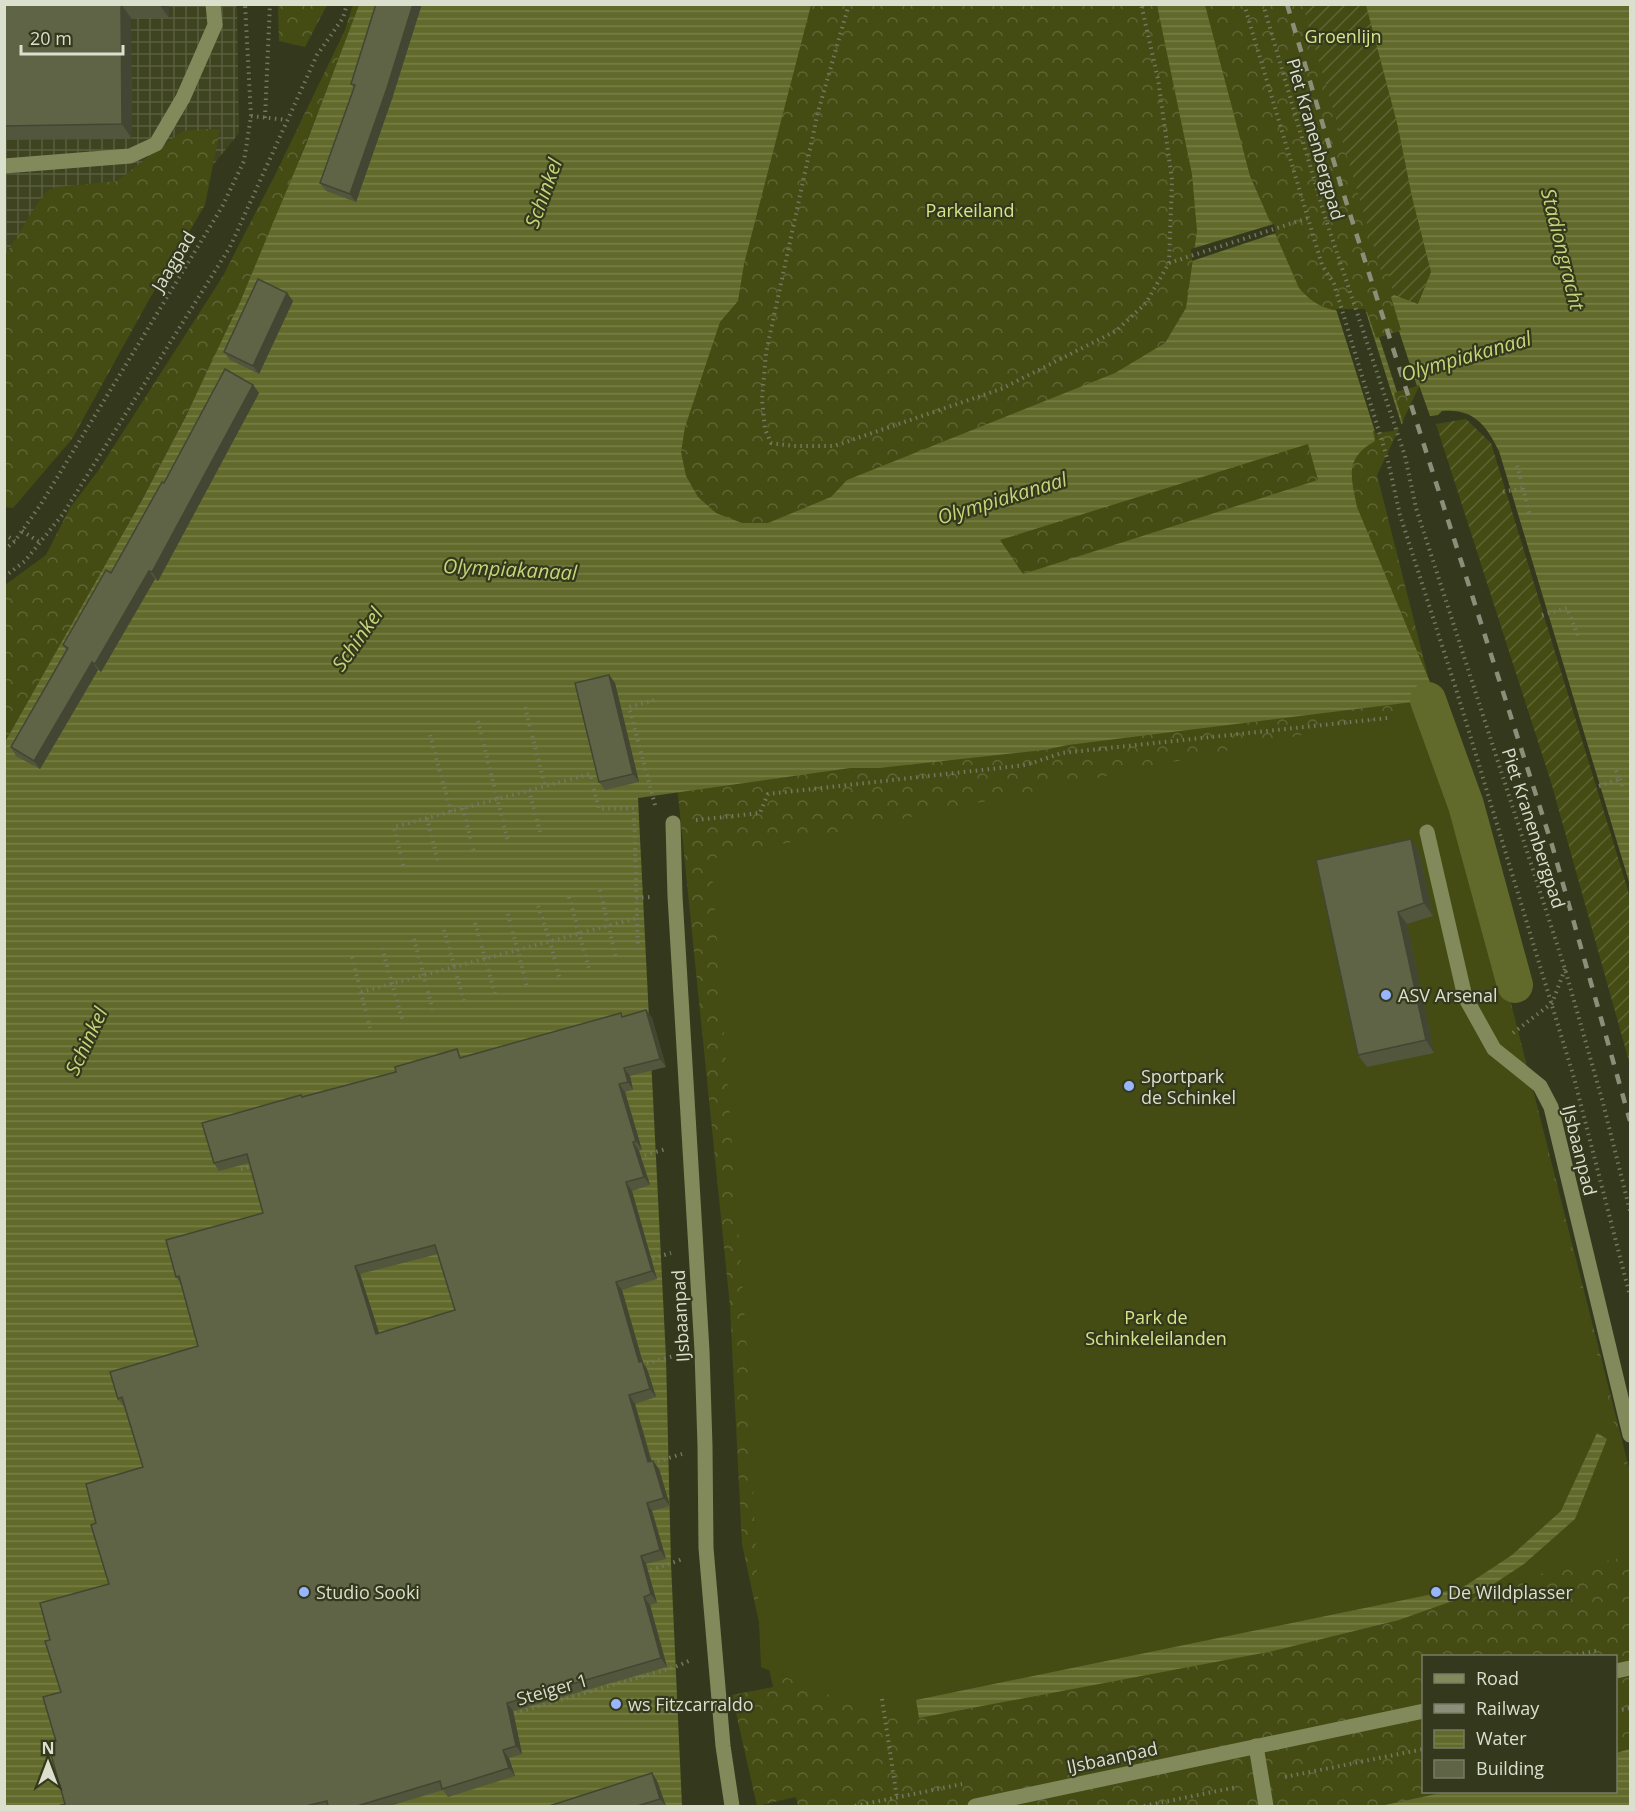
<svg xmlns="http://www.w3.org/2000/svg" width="1635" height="1811" viewBox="0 0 1635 1811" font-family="'Open Sans',sans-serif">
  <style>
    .industrial { fill: url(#industrial-grid) }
    .forest { fill: url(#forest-crowns); fill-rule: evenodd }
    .garden { fill: url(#garden-furrows) }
    .pitch { fill: #444c14 }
    .water { fill: url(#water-rules); fill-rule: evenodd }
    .pier { fill: #34391d }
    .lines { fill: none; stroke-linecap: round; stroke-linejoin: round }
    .canal { stroke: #616a2b; stroke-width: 36 }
    .path { stroke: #737860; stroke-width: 4; stroke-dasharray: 1.5 4.5; stroke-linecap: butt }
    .minor { stroke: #828a5c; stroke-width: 15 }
    .rail { stroke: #8b8f79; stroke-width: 4.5; stroke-dasharray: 10 10; stroke-linecap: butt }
    .wall { fill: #52563d; fill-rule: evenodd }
    .shaded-wall { fill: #424632 }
    .building { fill: #5f6447; stroke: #424632; stroke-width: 1.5; fill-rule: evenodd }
    .poi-dot { fill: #98b6fd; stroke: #34391d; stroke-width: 2 }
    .labels { text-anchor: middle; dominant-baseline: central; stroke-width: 4.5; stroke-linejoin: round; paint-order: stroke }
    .park-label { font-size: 18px; fill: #d6e58a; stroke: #34391d }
    .street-label { font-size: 18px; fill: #dbdfce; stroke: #34391d }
    .poi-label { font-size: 18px; fill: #dbdfce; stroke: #34391d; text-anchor: start }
    .water-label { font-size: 20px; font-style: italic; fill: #c6d479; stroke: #34391d }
  </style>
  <defs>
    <pattern id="industrial-grid" width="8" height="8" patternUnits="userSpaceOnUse" patternTransform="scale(1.5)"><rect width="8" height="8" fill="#3e4320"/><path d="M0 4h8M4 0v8" fill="none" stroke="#595e3f"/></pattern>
    <pattern id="forest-crowns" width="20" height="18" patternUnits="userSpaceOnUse" patternTransform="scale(1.5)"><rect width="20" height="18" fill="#444c14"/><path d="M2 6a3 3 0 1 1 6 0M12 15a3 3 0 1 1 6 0" fill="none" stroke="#5e6535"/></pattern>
    <pattern id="garden-furrows" width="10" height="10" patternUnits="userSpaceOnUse" patternTransform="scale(1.5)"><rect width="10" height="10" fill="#444c14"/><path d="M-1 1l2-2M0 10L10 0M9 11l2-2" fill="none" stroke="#5e6535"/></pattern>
    <pattern id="water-rules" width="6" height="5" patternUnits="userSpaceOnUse" patternTransform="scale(1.5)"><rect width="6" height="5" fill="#616a2b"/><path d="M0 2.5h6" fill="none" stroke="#777f49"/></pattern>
  </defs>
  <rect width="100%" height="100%" fill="#34391d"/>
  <!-- industrial -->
  <path class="industrial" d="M 5,5 L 237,5 L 239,133 L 29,393 L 5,420 Z"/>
  <!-- forest -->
  <g class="forest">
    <path d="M 278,5 L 327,5 L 305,47 L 279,41 Z"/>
    <path d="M 353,5 L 359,5 C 306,144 253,284 185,417 C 129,528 66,634 5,742 L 5,585 L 46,555 L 70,508 L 98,471 L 223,276 L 276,173 L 345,30 Z"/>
    <path d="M 793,5 L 1420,5 L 1473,273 L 1377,475 L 1630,1472 L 1630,1806 L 798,1806 L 796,1797 L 757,1806 L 732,1695 L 773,1687 L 742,1544 L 730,1306 L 652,539 ZM 1424,1656 L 1616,1656 L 1616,1792 L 1424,1792 Z"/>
    <path d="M 201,129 L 220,129 L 205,205 L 146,305 L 72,439 L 13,508 L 4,507 L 4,257 L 42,196 L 48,190 L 57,187 L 117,181 L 173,138 L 184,131 Z"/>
  </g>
  <!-- garden -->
  <g class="garden">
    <path d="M 1303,5 L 1366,5 L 1398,127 L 1431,272 L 1418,304 L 1394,295 L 1388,271 L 1381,271 L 1309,28 Z"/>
    <path d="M 1466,419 L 1491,443 L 1630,897 L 1630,1065 L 1551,782 L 1436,424 Z"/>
  </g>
  <!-- pitch -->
  <path class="pitch" d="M 1426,709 L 1493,932 L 1630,1489 L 1630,1556 L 1395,1603 L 885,1718 L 761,1667 L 747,1349 L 711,859 Z"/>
  <!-- water -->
  <g class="water">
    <path d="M 359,5 L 811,5 L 744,264 L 738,301 L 720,322 L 685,427 L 681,452 L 686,476 L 698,497 L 716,513 L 742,523 L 768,523 L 831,497 L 847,480 L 1115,373 L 1165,343 L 1186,308 L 1197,231 L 1192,174 L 1157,5 L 1205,5 L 1250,176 L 1299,288 C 1320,312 1337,312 1367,312 L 1376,338 L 1401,330 L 1391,297 L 1394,295 L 1418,304 L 1431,272 L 1412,197 L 1398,127 L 1366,5 L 1630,5 L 1630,885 L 1499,451 C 1486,425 1474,408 1442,411 L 1438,415 L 1430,416 L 1419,385 L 1394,393 L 1403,423 L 1393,428 L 1373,431 L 1375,441 C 1344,459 1351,476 1357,507 L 1437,699 L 1068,745 L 1044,750 L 879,768 L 850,768 L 638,798 L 666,1358 L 671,1564 L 682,1806 L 5,1806 L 5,742 L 142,500 L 186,416 L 240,302 L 306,144 ZM 1308,444 L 1318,480 L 1023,574 L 1000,540 Z"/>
    <path d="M 1597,1433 L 1607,1439 L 1575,1519 L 1524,1564 L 1486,1589 L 1399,1620 L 1273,1651 L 919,1718 L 916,1700 L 1462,1588 L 1512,1555 L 1561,1511 Z"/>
    <path d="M 1630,1749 L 1630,1806 L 1380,1806 L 1446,1792 L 1616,1792 L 1616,1753 Z"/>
  </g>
  <!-- pier -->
  <g class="pier">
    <path d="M 1274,224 L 1276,233 L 1192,261 L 1191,249 Z"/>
    <path d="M 1336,309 L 1365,309 L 1402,426 L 1393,431 L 1376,433 L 1378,441 Z"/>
    <path d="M 1399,331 L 1417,386 L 1397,392 L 1379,337 Z"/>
  </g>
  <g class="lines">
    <!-- canal -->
    <path class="canal" d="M 1428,700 L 1466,805 L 1515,985"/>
    <!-- path -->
    <g class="path">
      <path d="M 849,4 L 818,112 L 766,353 L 762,399 L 765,429 L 771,443 L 794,446 L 834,446 L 1001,389 L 1116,331 L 1146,303 L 1169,263 L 1172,180 L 1158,79 L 1141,4"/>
      <path d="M 1244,4 L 1322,265 L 1334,284 L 1388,461 L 1400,515 L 1456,689 L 1574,1078 L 1630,1296"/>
      <path d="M 1263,4 L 1325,217 L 1405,456 L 1416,508 L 1565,969 L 1603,1103 L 1630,1211"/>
      <path d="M 251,116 L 287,120"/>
      <path d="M 265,118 L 270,4"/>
      <path d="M 1169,263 L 1308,218"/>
      <path d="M 1523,488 L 1530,516"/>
      <path d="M 1503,492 L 1523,488 L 1517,465"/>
      <path d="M 22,531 L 41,543"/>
      <path d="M 4,534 L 15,541"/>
      <path d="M 4,550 L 15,541 L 41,504 L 222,207 L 244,161 L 251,116 L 245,4"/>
      <path d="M 4,577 L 25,561 L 63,514 L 230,247 L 317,55 L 343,18 L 347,4"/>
      <path d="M 1542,615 L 1567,608 L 1578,636"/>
      <path d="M 525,707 L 545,786"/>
      <path d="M 478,721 L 508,842"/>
      <path d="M 430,735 L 451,812"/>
      <path d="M 1620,779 L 1624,790"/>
      <path d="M 1599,786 L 1620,779 L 1615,768"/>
      <path d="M 529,790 L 540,832"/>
      <path d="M 655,805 L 629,707 L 658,699"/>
      <path d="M 463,808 L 474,852"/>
      <path d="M 427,818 L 438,861"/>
      <path d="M 696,820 L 760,813 L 768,794 L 1026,765 L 1062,753 L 1388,718"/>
      <path d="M 600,890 L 616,958"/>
      <path d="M 569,897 L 589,969"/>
      <path d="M 636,898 L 651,897"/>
      <path d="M 538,906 L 550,941 L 559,977"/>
      <path d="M 508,914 L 527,986"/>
      <path d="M 637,918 L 638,952"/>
      <path d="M 475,923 L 495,994"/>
      <path d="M 444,930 L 464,1001"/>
      <path d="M 414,939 L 433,1011"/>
      <path d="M 382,948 L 402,1019"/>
      <path d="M 352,957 L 370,1028"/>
      <path d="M 361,992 L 637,918 L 634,808 L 599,809 L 590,774 L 394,827 L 404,869"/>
      <path d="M 1513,1033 L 1552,1003 L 1565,969"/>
      <path d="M 639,1157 L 666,1149"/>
      <path d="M 241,1169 L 253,1166"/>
      <path d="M 647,1260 L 671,1253"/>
      <path d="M 641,1365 L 677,1355"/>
      <path d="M 652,1463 L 682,1454"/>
      <path d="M 645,1572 L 683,1559"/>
      <path d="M 1571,1656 L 1600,1650"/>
      <path d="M 882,1699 L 897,1798"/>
      <path d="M 1616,1711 L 1630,1708"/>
      <path d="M 509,1715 L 675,1667 L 691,1660"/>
      <path d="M 1285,1777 L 1424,1749"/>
      <path d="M 855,1806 L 962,1784"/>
      <path d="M 1144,1806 L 1237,1787"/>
    </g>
    <!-- minor -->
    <g class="minor">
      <path d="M 4,166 L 130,156 L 156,144 L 183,98 L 215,25 L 213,4"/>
      <path d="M 673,823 L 675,896 L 702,1351 L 705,1446 L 706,1548 L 723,1746 L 732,1806"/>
      <path d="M 1427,832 L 1465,997 L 1494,1049 L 1540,1086 L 1551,1107 L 1630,1435"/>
      <path d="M 1616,1671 L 1630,1668"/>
      <path d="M 1256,1746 L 1266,1806"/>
      <path d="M 975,1806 L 1424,1711"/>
    </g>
    <!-- rail -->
    <path class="rail" d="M 1287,4 L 1342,189 L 1552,845 L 1630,1121"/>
  </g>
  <!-- wall -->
  <g class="wall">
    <path d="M 4,4 L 169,4 L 169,18 L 131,18 L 132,139 L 4,140 Z"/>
    <path d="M 351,84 L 393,96 L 356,202 L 326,191 L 320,183 L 354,88 Z"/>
    <path d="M 287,293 L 293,301 L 259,374 L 230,360 L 224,352 Z"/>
    <path d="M 253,385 L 259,393 L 158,581 L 155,579 L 101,672 L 98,670 L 40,769 L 16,756 L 11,747 L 66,650 L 63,645 L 111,573 L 164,483 Z"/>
    <path d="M 609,675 L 615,683 L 639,782 L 605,790 L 599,782 Z"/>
    <path d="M 1411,839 L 1419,852 L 1433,916 L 1407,924 L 1434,1053 L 1367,1067 L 1358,1055 Z"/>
    <path d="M 646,1010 L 652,1018 L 666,1067 L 630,1076 L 633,1090 L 625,1092 L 642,1150 L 639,1151 L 650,1185 L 632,1191 L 657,1279 L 622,1290 L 643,1363 L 647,1369 L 656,1397 L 635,1404 L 652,1461 L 653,1461 L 659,1469 L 670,1506 L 652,1511 L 666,1559 L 646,1564 L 657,1603 L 650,1605 L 667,1667 L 513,1711 L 522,1754 L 509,1758 L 515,1776 L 448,1797 L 443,1790 L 390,1806 L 58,1806 L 65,1804 L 56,1741 L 61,1692 L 50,1640 L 109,1584 L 96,1523 L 143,1467 L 124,1407 L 118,1399 L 198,1346 L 181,1284 L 176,1277 L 263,1213 L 249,1163 L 219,1171 L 214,1163 L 303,1097 ZM 438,1254 L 455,1310 L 379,1333 L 360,1274 Z"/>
    <path d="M 652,1773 L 657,1781 L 666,1806 L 549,1806 Z"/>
  </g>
  <!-- shaded-wall -->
  <g class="shaded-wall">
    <path d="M 121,4 L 131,18 L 132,139 L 122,124 Z"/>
    <path d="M 159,4 L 169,4 L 169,18 Z"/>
    <path d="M 413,4 L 422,4 L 393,96 L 356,202 L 350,194 Z"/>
    <path d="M 287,293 L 293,301 L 259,374 L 253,366 Z"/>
    <path d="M 253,385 L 259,393 L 158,581 L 152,572 Z"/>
    <path d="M 149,571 L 155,579 L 101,672 L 95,664 Z"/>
    <path d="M 92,662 L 98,670 L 40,769 L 34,761 Z"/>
    <path d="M 609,675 L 615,683 L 639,782 L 633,774 Z"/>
    <path d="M 1411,839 L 1419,852 L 1433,916 L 1424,903 Z"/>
    <path d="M 1398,912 L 1407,924 L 1434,1053 L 1426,1040 Z"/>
    <path d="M 646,1010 L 652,1018 L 666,1067 L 660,1059 Z"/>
    <path d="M 624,1068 L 630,1076 L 633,1090 L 628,1082 Z"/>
    <path d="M 619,1084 L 625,1092 L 642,1150 L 636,1141 Z"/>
    <path d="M 633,1142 L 639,1151 L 650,1185 L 644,1177 Z"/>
    <path d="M 626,1182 L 632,1191 L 657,1279 L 652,1271 Z"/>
    <path d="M 355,1266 L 360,1274 L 382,1342 L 376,1334 Z"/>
    <path d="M 616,1282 L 622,1290 L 643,1363 L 647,1369 L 656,1397 L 650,1389 L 639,1362 Z"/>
    <path d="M 629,1395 L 635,1404 L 654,1471 L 648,1462 Z"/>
    <path d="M 653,1461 L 659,1469 L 670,1506 L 664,1498 Z"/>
    <path d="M 647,1503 L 652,1511 L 666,1559 L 660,1550 Z"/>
    <path d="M 641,1556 L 646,1564 L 657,1603 L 651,1594 Z"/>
    <path d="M 644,1597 L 650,1605 L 667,1667 L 661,1658 Z"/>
    <path d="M 507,1703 L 513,1711 L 522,1754 L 516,1746 Z"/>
    <path d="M 503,1750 L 509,1758 L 515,1776 L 509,1768 Z"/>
    <path d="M 652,1773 L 657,1781 L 666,1806 L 660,1799 Z"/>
  </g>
  <!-- building -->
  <g class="building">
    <path d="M 4,4 L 121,4 L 122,124 L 4,126 Z"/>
    <path d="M 376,4 L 413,4 L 387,88 L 350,194 L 320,183 L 355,85 L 351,84 Z"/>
    <path d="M 258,279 L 287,293 L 253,366 L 224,352 Z"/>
    <path d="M 225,369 L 253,385 L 152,572 L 149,571 L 95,664 L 92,662 L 34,761 L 11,747 L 68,648 L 63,645 L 106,570 L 111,573 L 162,482 L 164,483 Z"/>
    <path d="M 609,675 L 633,774 L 599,782 L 575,683 Z"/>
    <path d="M 1411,839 L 1424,903 L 1398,912 L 1426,1040 L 1358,1055 L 1316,860 Z"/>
    <path d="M 646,1010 L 660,1059 L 624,1068 L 628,1082 L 619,1084 L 636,1141 L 633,1142 L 644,1177 L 626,1182 L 652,1271 L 616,1282 L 639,1362 L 642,1361 L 650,1389 L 629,1395 L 648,1462 L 653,1461 L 664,1498 L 647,1503 L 660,1550 L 641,1556 L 651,1594 L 644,1597 L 661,1658 L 507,1703 L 516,1746 L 503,1750 L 509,1768 L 442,1789 L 440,1781 L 357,1806 L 328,1806 L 327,1801 L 306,1806 L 58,1806 L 65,1804 L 48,1744 L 56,1741 L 43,1697 L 61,1692 L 45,1641 L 50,1640 L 40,1603 L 109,1584 L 91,1525 L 96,1523 L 86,1484 L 143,1467 L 122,1397 L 118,1399 L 110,1372 L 198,1346 L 179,1276 L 176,1277 L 166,1240 L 263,1213 L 247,1154 L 214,1163 L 202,1123 L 301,1095 L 302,1097 L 396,1072 L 395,1067 L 457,1049 L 460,1058 L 621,1013 L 622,1017 ZM 435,1245 L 455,1310 L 376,1334 L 355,1266 Z"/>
    <path d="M 652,1773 L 660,1799 L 637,1806 L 549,1806 Z"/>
  </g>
  <!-- markers -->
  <g class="poi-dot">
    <circle cx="1386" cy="995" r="6"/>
    <circle cx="1129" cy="1086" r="6"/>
    <circle cx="304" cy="1592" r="6"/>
    <circle cx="1436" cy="1592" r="6"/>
    <circle cx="616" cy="1704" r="6"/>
  </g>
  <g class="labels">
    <!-- park labels -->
    <g class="park-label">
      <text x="1343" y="36">Groenlijn</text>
      <text x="970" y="210">Parkeiland</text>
      <text x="1156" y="1317">Park de<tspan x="1156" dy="21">Schinkeleilanden</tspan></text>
    </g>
    <!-- street labels -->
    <g class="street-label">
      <text transform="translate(1316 139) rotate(74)">Piet Kranenbergpad</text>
      <text transform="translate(173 261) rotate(-59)">Jaagpad</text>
      <text transform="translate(1534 828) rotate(72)">Piet Kranenbergpad</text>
      <text transform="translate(1580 1150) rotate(76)">IJsbaanpad</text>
      <text transform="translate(680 1316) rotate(-93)">IJsbaanpad</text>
      <text transform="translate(552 1689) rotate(-16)">Steiger 1</text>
      <text transform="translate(1112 1757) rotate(-12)">IJsbaanpad</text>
    </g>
    <!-- poi labels -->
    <g class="poi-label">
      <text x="1398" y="995">ASV Arsenal</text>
      <text x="1141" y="1076">Sportpark<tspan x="1141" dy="21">de Schinkel</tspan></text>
      <text x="316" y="1592">Studio Sooki</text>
      <text x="1448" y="1592">De Wildplasser</text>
      <text x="628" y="1704">ws Fitzcarraldo</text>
    </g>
    <!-- water labels -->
    <g class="water-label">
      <text transform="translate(543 193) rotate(-70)">Schinkel</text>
      <text transform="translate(1563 249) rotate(76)">Stadiongracht</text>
      <text transform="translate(1466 356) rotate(-16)">Olympiakanaal</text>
      <text transform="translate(1002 498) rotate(-17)">Olympiakanaal</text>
      <text transform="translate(510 569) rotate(3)">Olympiakanaal</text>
      <text transform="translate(357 639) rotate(-55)">Schinkel</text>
      <text transform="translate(86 1041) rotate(-65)">Schinkel</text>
    </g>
  </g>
  <!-- border -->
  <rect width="1635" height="1811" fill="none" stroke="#dbdfce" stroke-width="12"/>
  <!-- legend -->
  <rect x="1422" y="1655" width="195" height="138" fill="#34391d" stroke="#777b64" stroke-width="1.5"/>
  <rect x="1434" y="1674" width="30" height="9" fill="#828a5c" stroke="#777b64" stroke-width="1.5"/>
  <text x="1476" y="1685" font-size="18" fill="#dbdfce">Road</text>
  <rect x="1434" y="1704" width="30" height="9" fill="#8b8f79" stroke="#777b64" stroke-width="1.5"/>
  <text x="1476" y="1715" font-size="18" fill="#dbdfce">Railway</text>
  <rect x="1434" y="1730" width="30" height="18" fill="url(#water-rules)" stroke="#777b64" stroke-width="1.5"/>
  <text x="1476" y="1745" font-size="18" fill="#dbdfce">Water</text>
  <rect x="1434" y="1760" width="30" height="18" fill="#5f6447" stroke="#777b64" stroke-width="1.5"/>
  <text x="1476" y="1775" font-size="18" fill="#dbdfce">Building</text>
  <!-- north arrow -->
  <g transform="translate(48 1763)" stroke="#34391d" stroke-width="4.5" paint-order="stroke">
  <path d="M0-4.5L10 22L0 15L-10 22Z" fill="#dbdfce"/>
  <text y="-9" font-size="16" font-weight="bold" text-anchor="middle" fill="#dbdfce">N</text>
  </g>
  <!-- scale -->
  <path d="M21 45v9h102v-9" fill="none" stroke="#dbdfce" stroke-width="3"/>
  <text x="30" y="45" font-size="18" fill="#dbdfce" stroke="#34391d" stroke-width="4.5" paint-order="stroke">20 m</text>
</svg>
